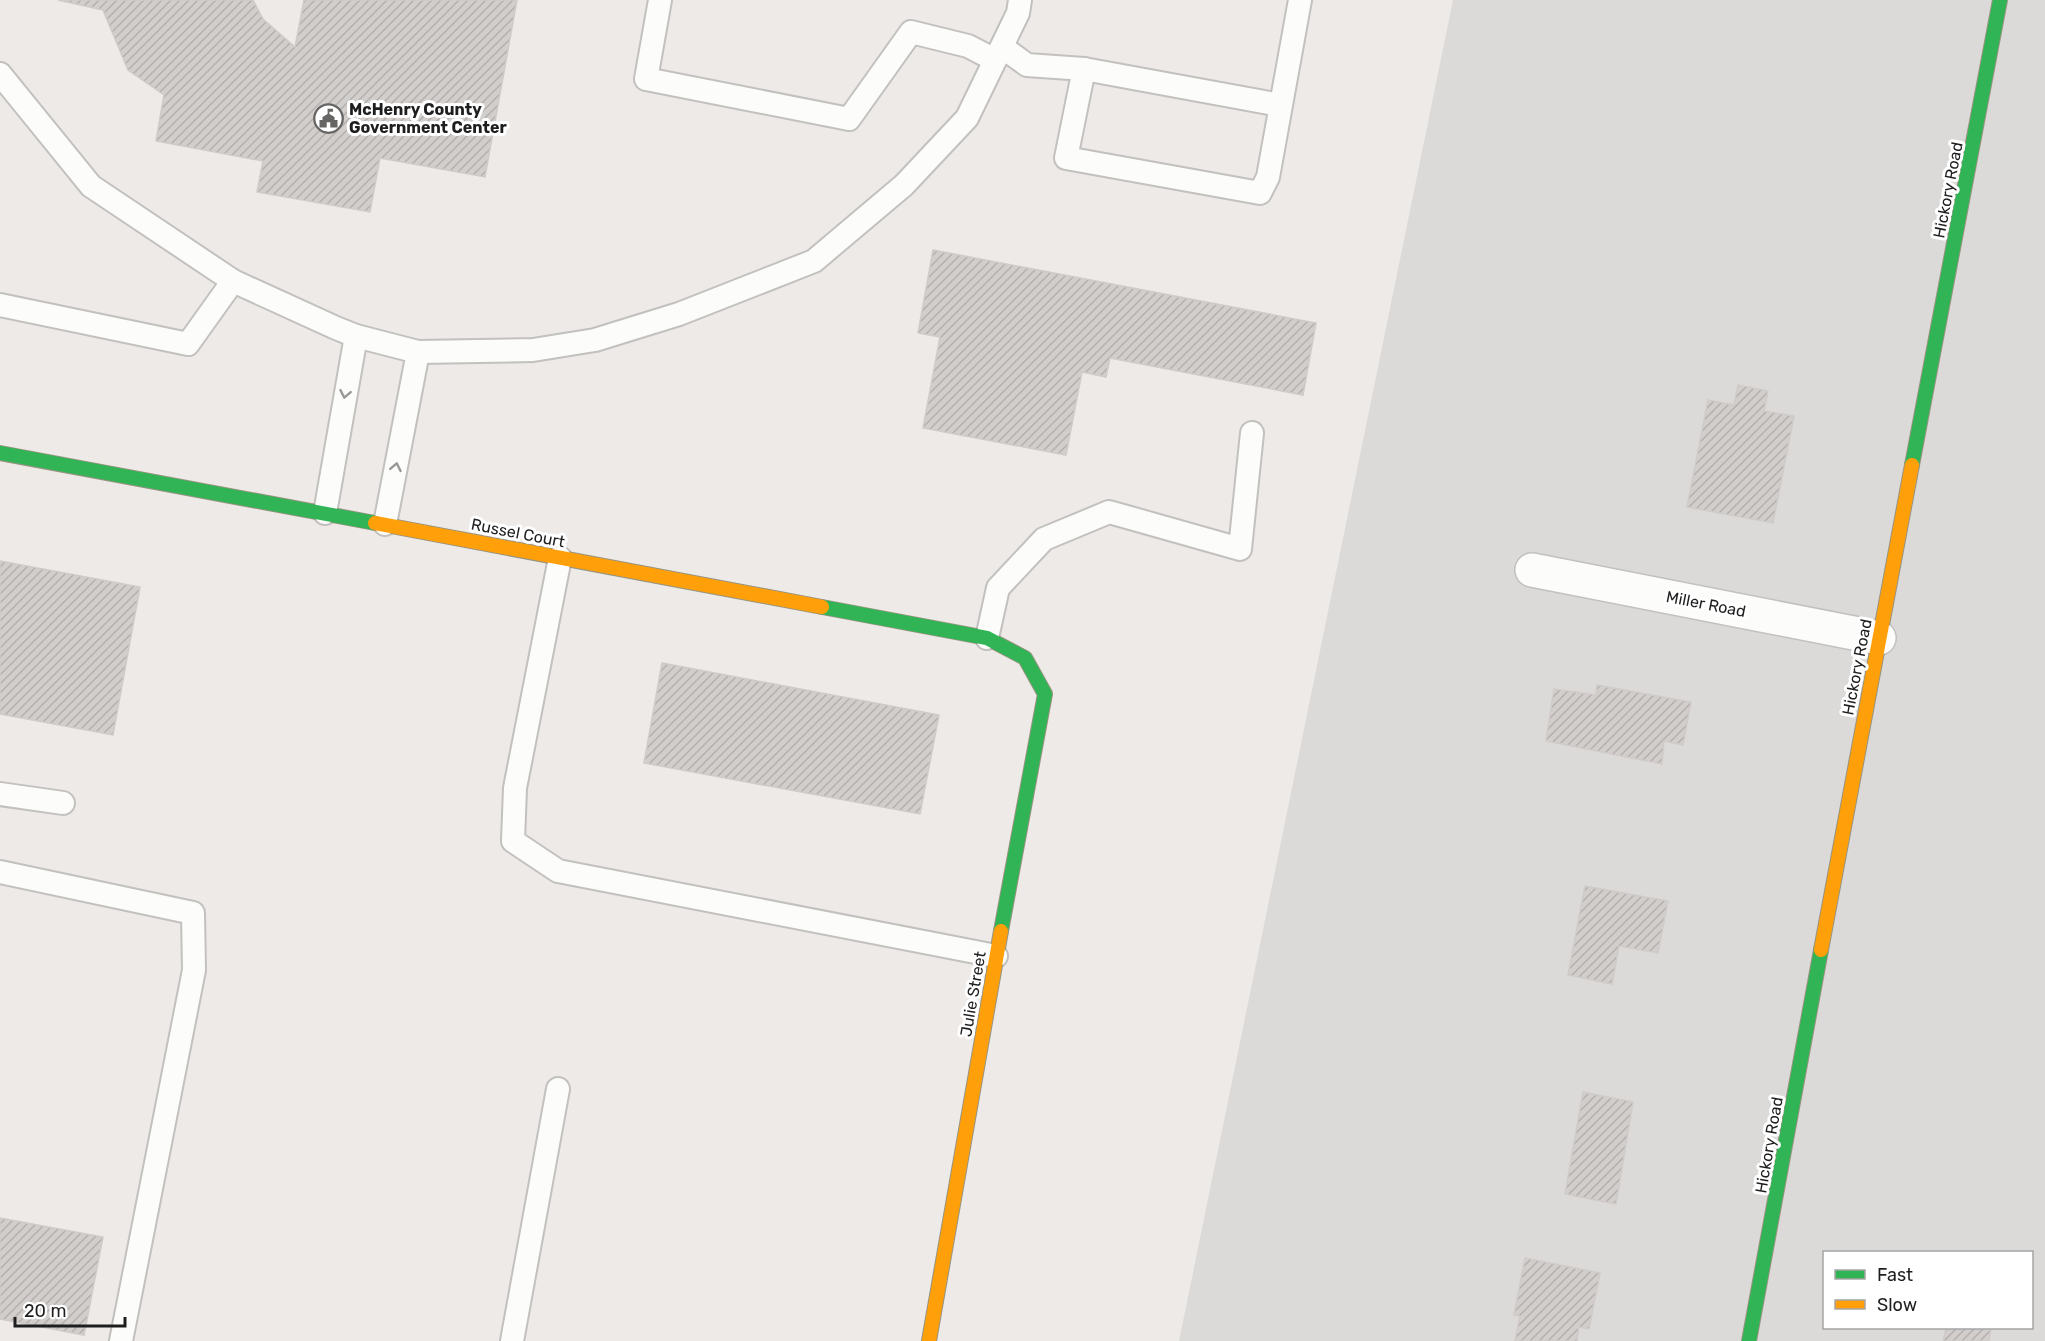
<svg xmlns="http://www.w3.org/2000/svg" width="2045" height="1341" viewBox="0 0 2045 1341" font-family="Rubik,sans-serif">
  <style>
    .residential { fill: #dcdad8; fill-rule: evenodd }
    .building { fill: url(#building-hatch); stroke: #d0cbc8; stroke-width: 1.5 }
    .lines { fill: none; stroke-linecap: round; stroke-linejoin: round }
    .lane-casing { stroke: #c2c1bf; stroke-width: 26 }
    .street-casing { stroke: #c2c1bf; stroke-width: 36 }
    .fast-casing { stroke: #979480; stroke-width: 16 }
    .slow-casing { stroke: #979480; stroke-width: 16 }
    .lane { stroke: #fcfcfb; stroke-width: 22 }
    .street { stroke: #fcfcfb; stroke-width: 33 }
    .fast { stroke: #30b455; stroke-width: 14 }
    .slow { stroke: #ff9f0a; stroke-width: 14 }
    .oneway { stroke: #989898 }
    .labels { text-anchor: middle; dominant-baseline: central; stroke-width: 6; stroke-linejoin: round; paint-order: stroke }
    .poi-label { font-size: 16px; font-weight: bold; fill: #1e1e1e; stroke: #fff; text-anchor: start }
    .street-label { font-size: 16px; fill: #1e1e1e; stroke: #fff }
  </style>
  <defs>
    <pattern id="building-hatch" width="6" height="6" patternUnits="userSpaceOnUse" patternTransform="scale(1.5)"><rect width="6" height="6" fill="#d1cecc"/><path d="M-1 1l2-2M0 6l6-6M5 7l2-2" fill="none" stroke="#b3b0af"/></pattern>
  </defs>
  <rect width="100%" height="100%" fill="#edeae7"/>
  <!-- residential -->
  <path class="residential" d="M 1453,0 L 2045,0 L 2045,1341 L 1179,1341 ZM 1824,1252 L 2032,1252 L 2032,1328 L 1824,1328 Z"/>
  <!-- building -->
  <g class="building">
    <path d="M 58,0 L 253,0 L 263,19 L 295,47 L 304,0 L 517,0 L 485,177 L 380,158 L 370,212 L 257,192 L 263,161 L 156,141 L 164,95 L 128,70 L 103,10 Z"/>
    <path d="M 933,250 L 1316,323 L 1303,395 L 1110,358 L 1106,377 L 1082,372 L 1066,455 L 923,428 L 940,337 L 918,333 Z"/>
    <path d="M 1738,385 L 1768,391 L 1764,411 L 1794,416 L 1773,523 L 1687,507 L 1708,400 L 1734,405 Z"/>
    <path d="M 0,561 L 140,587 L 113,735 L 0,714 Z"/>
    <path d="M 662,663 L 939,715 L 920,814 L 644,763 Z"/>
    <path d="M 1597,685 L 1691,702 L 1683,745 L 1664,741 L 1662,764 L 1546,741 L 1554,689 L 1596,695 Z"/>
    <path d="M 1585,886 L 1668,901 L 1658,953 L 1619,946 L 1612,984 L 1568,975 Z"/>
    <path d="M 1583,1092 L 1633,1102 L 1616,1204 L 1565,1194 Z"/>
    <path d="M 0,1218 L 103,1237 L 84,1335 L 0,1319 Z"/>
    <path d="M 1525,1258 L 1600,1273 L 1589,1329 L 1579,1327 L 1577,1341 L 1515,1341 L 1520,1316 L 1514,1315 Z"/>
    <path d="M 1946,1328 L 1991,1328 L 1989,1341 L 1943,1341 Z"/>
  </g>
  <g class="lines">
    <defs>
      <g id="lane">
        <path d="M 660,0 L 646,79 L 849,119 L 911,32 L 968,46 L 995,60"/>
        <path d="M 1002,47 L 1027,65 L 1084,69 L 1066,158 L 1260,193 L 1268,177 L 1300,0"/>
        <path d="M 1084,69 L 1280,105"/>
        <path d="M 0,74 L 91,186 L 233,281 L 336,328 L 356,336 L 418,352 L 533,350 L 595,340 L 679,314 L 814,261 L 904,185 L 967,118 L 1018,13 L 1020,0"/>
        <path d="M 0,305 L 188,344 L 233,281"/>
        <path d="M 325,513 L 356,336"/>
        <path d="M 385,524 L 418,352"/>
        <path d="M 560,558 L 515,788 L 513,841 L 558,871 L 996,956"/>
        <path d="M 987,638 L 998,588 L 1044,539 L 1109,512 L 1240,549 L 1252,433"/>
        <path d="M 0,794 L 63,803"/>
        <path d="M 0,872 L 193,913 L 194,970 L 121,1341"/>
        <path d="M 512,1341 L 558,1089"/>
      </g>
      <path id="street" d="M 1532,570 L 1879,638"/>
      <g id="fast">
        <path d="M 0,453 L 375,523"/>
        <path d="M 1912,465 L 2000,0"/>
        <path d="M 822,607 L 987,638 L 1025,658 L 1045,694 L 1001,931"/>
        <path d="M 1749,1341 L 1821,950"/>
      </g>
      <g id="slow">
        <path d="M 375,523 L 822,607"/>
        <path d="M 1821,950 L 1912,465"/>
        <path d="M 929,1341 L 1001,931"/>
      </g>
    </defs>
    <!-- lane casing -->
    <use href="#lane" class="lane-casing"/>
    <!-- street casing -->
    <use href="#street" class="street-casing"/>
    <!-- fast casing -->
    <use href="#fast" class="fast-casing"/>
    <!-- slow casing -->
    <use href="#slow" class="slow-casing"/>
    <!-- lane -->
    <use href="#lane" class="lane"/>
    <!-- street -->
    <use href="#street" class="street"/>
    <!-- fast -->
    <use href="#fast" class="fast"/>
    <!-- slow -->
    <use href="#slow" class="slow"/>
  </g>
  <!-- one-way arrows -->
  <defs><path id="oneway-chevron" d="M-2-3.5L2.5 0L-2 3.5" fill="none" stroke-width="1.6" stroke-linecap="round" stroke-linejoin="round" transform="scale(1.5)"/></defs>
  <g class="oneway">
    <use href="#oneway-chevron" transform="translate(345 394) rotate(101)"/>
    <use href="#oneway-chevron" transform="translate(396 467) rotate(-79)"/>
  </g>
  <!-- icons -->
  <defs>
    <symbol id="civic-ring" viewBox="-11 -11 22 22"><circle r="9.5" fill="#fff" stroke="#666564" stroke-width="1.5"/><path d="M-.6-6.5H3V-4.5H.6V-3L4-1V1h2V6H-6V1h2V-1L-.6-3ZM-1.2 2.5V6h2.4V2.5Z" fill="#666564"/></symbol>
  </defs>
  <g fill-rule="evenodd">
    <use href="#civic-ring" x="312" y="102" width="33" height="33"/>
  </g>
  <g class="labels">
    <!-- poi labels -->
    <g class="poi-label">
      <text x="349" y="109">McHenry County<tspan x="349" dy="18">Government Center</tspan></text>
    </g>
    <!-- street labels -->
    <g class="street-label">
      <text transform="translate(1948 190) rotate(-79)">Hickory Road</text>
      <text transform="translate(518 533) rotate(11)">Russel Court</text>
      <text transform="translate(1706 604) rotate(11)">Miller Road</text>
      <text transform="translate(1857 667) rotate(-79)">Hickory Road</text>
      <text transform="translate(973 994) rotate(-80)">Julie Street</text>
      <text transform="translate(1769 1145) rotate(-80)">Hickory Road</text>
    </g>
  </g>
  <!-- legend -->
  <rect x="1823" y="1251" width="210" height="78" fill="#ffffff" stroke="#a5a5a5" stroke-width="1.5"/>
  <rect x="1835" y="1270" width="30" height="9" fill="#30b455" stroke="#a5a5a5" stroke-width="1.5"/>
  <text x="1877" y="1281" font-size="18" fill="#1e1e1e">Fast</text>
  <rect x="1835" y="1300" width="30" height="9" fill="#ff9f0a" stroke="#a5a5a5" stroke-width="1.5"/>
  <text x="1877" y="1311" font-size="18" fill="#1e1e1e">Slow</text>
  <!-- scale -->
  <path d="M15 1317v9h110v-9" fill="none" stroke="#1e1e1e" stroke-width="3"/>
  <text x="24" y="1317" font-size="18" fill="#1e1e1e" stroke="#ffffff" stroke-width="4.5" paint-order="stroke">20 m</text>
</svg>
